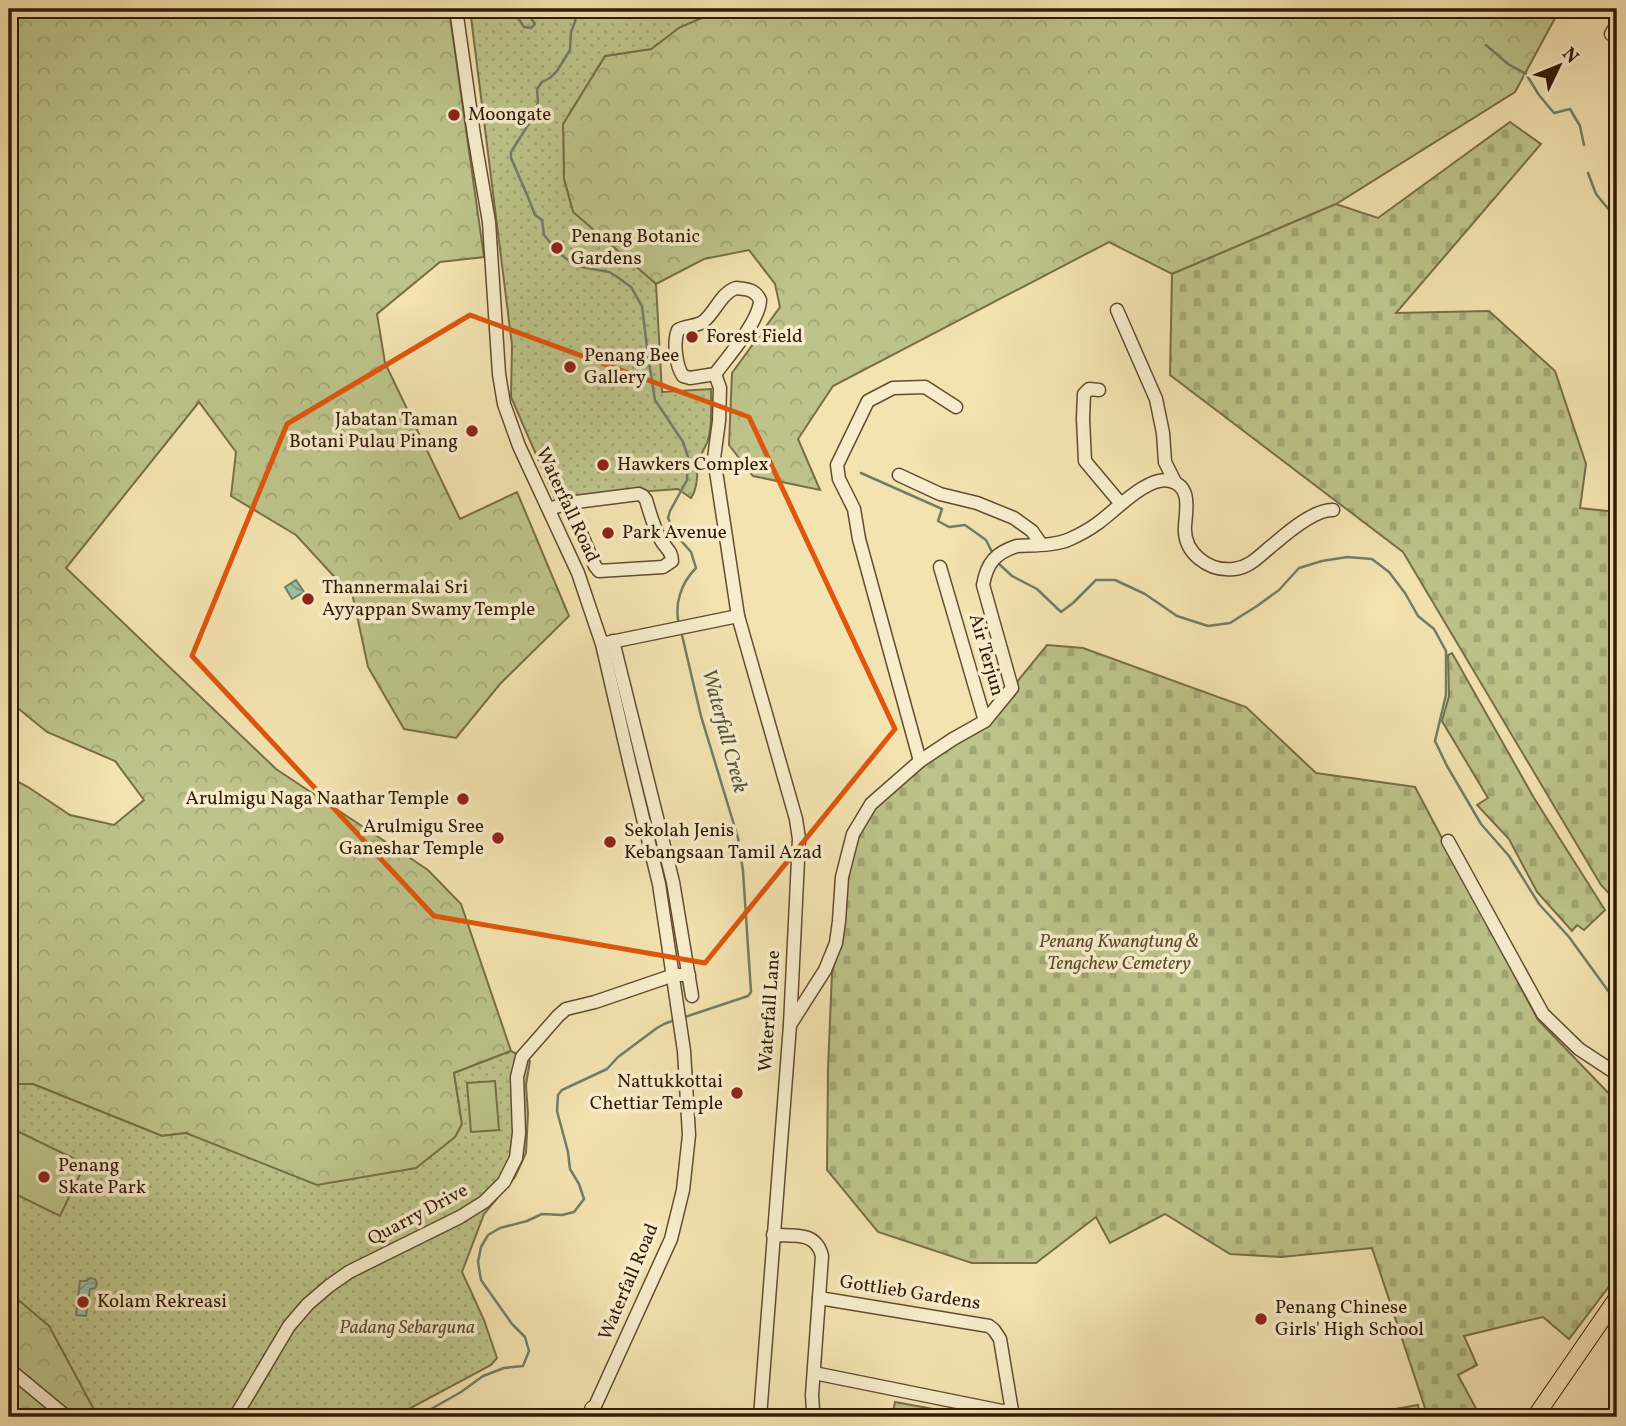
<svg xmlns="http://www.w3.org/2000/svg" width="1626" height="1426" viewBox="0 0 1626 1426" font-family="Vollkorn,serif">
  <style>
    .forest { fill: url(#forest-crowns); stroke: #786e48; stroke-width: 2 }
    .cemetery { fill: url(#cemetery-stones); stroke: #786e48; stroke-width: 2 }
    .park { fill: url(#park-dots); stroke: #786e48; stroke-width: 2 }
    .pitch { fill: #bdc38a; stroke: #786e48; stroke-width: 2 }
    .water { fill: url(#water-waves); stroke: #727d66; stroke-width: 2 }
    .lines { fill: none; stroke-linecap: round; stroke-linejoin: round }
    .stream { stroke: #727d66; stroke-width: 2.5 }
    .minor-casing { stroke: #624c31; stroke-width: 15 }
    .major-casing { stroke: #321a07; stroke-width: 18 }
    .minor { stroke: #f7edcc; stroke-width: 12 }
    .major { stroke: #f3e3b0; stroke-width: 16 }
    .marked { fill: none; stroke: #df560c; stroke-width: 5; stroke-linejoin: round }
    .poi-dot { fill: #8f2418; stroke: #f7edcc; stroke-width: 2.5 }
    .labels { text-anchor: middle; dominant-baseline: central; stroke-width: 7; stroke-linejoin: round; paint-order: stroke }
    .poi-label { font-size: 19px; fill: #321a07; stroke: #f7edcc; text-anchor: start }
    .street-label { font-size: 19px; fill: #321a07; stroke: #f7edcc }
    .park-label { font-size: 19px; font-style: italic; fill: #5c4d2e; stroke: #f7edcc }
    .water-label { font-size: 21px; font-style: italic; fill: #57543f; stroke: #f7edcc }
  </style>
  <defs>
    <pattern id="forest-crowns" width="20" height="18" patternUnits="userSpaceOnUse" patternTransform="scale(1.75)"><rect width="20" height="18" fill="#bdc38a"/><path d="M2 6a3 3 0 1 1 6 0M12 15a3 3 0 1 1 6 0" fill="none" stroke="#a3a776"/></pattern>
    <pattern id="cemetery-stones" width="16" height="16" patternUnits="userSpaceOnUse" patternTransform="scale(1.75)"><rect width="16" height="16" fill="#bdc38a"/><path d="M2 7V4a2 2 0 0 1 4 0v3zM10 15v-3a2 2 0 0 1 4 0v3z" fill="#a3a776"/></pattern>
    <pattern id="park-dots" width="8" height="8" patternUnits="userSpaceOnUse" patternTransform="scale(1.75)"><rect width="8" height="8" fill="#bdc38a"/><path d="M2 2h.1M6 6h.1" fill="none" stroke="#a3a776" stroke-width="1.8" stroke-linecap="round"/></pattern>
    <pattern id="water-waves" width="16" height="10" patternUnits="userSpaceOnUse" patternTransform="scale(1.75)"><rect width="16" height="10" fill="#9dbfa6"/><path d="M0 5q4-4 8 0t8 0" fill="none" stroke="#819a85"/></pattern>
  </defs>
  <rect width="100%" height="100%" fill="#f3e3b0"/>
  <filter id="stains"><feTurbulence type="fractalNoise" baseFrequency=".00286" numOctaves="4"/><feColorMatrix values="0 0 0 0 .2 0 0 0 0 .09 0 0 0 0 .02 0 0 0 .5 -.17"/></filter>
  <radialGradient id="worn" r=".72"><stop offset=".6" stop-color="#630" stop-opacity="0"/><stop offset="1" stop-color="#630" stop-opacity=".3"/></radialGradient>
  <!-- forest -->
  <g class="forest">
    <path d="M 9,9 L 449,9 L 484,257 L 440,262 L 377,314 L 385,363 L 460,519 L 517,492 L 569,616 L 500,684 L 456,738 L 404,729 L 368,667 L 353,597 L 296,535 L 231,496 L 236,452 L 199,402 L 66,568 L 276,769 L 428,870 L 461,904 L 511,1051 L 454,1073 L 462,1124 L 456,1137 L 223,1417 L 9,1417 L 9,1292 L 186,1133 L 162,1136 L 33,1084 L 9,1084 L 9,777 L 28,787 L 70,815 L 114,825 L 144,800 L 115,761 L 47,732 L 9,701 Z"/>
    <path d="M 723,9 L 1560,9 L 1515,92 L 1336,204 L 1172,274 L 1109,242 L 833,386 L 798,439 L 820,490 L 753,476 L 729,445 L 732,373 L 780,307 L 775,284 L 749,250 L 704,259 L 656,284 L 573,212 L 564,179 L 563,124 L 605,56 L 651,49 L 680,27 Z"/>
  </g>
  <!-- cemetery -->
  <g class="cemetery">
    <path d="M 1510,122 L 1541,144 L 1396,313 L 1489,311 L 1555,371 L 1586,464 L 1580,508 L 1617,512 L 1617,902 L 1601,885 L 1403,552 L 1170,375 L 1172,274 L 1336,204 L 1378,218 Z"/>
    <path d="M 1047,645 L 1083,648 L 1246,707 L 1316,773 L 1415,787 L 1538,1020 L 1617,1102 L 1617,1276 L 1569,1339 L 1543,1317 L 1464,1336 L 1477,1365 L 1458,1375 L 1479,1414 L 1473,1417 L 1428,1417 L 1372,1248 L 1281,1257 L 1230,1254 L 1165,1214 L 1110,1243 L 1096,1217 L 1036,1263 L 972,1263 L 878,1232 L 827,1170 L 828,1069 L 832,973 L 842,935 L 851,850 L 865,808 L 912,764 L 982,725 Z"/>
    <path d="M 1452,653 L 1534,798 L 1605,910 L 1584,930 L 1577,925 L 1572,931 L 1537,892 L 1509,839 L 1477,805 L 1488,798 L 1442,721 L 1449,696 L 1448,655 Z"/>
  </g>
  <!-- park -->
  <g class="park">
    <path d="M 470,9 L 723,9 L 680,27 L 651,49 L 605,56 L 563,124 L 564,179 L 573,212 L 656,284 L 662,392 L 711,389 C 711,405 713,424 708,440 C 706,447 701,453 699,460 C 696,473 699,486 691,498 L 678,489 L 555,498 L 511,397 L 512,345 Z"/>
    <path d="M 511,1051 L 530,1061 L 526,1085 L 528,1114 L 526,1153 L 515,1177 L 484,1214 L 462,1272 L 484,1320 L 497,1358 L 491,1365 L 394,1417 L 98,1417 L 49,1326 L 9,1292 L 9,1084 L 33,1084 L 162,1136 L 186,1133 L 317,1185 L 416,1168 L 455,1137 L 462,1124 L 454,1073 Z"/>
    <path d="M 895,1402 L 939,1410 L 937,1417 L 892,1417 Z"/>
  </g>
  <!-- pitch -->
  <g class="pitch">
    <path d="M 495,1081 L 499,1130 L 471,1132 L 467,1083 Z"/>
    <path d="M 13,1129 L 85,1164 L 60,1216 L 9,1191 L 9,1139 Z"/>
    <path d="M 1418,1405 L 1420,1417 L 1397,1417 L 1395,1409 Z"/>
  </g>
  <!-- water -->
  <g class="water">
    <path d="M 296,580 L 304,592 L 292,599 L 285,587 Z"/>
    <path d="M 90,1278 L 95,1279 L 97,1284 L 95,1288 L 90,1289 L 86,1316 L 76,1315 L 80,1281 L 86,1281 Z"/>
  </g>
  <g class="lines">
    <!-- stream -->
    <g class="stream">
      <path d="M 512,9 L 524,27 L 531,28 L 535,24 L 532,20 L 530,9"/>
      <path d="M 577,9 L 575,22 L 571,32 L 570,50 L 557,71 L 550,78 L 542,82 L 537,89 L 538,102 L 535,114 L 511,152 L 511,158 L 528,197 L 535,215 L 542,220 L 544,235 L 560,254 L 576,266 L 609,272 L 616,276 L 631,287 L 642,306 L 648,356 L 655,400 L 683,442 L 688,457 L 687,480 L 670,511 L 668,518 L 676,535 L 691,552 L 696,568 C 681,583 674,604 679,625"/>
      <path d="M 1486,45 L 1508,64 L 1526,74 L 1539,95 L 1554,113 L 1570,109 L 1580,126 L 1584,145"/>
      <path d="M 1588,173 L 1596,194 L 1610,211 L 1617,212"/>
      <path d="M 861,473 L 942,509 L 938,521 L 949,527 L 965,525 L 986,540 L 993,554"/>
      <path d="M 998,563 L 1012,576 L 1037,589 L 1061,612 L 1073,603 L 1096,580 L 1115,580 L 1145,594 L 1177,616 L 1208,626 L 1230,623 L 1257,606 L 1279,590 L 1299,568 L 1322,561 L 1347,557 L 1372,559 L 1389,572 L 1405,593 L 1418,616 L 1434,629 L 1446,651 L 1446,695 L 1435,741 L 1447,766 L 1481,824 L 1509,856 L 1539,904 L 1569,937 L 1617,1003"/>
      <path d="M 681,631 L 701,716 L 738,838 L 743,871 L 751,992 L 748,996 L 685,1017"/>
      <path d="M 417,1417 L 461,1392 L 483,1376 L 504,1368 L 523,1366 L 529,1351 L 525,1337 L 512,1324 L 481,1280 L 478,1262 L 481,1247 L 488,1235 L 500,1228 L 527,1221 L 542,1214 L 562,1215 L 574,1212 L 584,1199 L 579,1184 L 570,1169 L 568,1152 L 557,1111 L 558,1095 L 562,1090 L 607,1069 L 618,1057 L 657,1028 L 664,1024 L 675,1020"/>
    </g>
    <defs>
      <g id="minor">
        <path d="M 456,9 L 474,135 L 489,222 L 499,374 L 504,404 L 519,446 L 578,573 L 602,644 L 630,765 L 659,884 L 684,1051 L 689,1135 L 683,1190 L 671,1239 L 590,1417"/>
        <path d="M 1611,34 L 1617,24"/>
        <path d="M 736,288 C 746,289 755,289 760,300 C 760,320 728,357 715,374 L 690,378 L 683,376 C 676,366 673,342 678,330 C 686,325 697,327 704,321 C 716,311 721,293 736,288 Z"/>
        <path d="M 1117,310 L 1156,399 L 1163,433 L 1165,462 L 1175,482"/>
        <path d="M 715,374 L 720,388 L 719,421 L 714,458 L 738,616 L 796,819 L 799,839 L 790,1025 L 760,1417"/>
        <path d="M 1099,390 L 1089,389 L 1084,394 L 1083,419 L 1085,461 L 1121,504"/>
        <path d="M 899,475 L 940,494 L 977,503 L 1014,518 L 1032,531 L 1041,544"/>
        <path d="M 549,509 L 568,503 L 595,566 L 599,571 L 663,567 L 672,561 C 672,551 666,549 661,540 C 654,529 650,513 646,500 L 643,496 L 639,494 L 568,503"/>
        <path d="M 940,567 L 985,721"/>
        <path d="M 613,641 L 673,882 L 692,996"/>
        <path d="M 606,643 L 738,616"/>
        <path d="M 920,761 L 859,539 L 854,509 L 839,479 L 837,465 L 868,401 L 893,388 L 925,387 L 956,407"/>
        <path d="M 1448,841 L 1543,1014 L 1579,1049 L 1617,1074"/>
        <path d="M 790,1025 L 825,970 L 836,943 L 839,921 L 842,877 L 853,834 L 871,804 L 920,761 L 953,739 L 985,721 L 1012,688 L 983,585 C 987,563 995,553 1017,546 C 1034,545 1055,546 1070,539 C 1079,535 1090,529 1098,523 C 1115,511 1148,475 1170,481 C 1192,486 1186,510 1185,526 C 1183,553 1209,572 1234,569 C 1251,567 1261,554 1274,544 C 1288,532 1315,509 1333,510"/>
        <path d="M 773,1235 C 794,1236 816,1231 822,1256 L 812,1395 L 813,1410 L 816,1417"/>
        <path d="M 819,1298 L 989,1326 L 994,1330 L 1000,1339 L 1013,1417"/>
        <path d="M 9,1369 L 67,1417"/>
        <path d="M 814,1373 L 1002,1411 L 1012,1410"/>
        <path d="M 235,1417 L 289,1326 L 308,1304 L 329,1286 L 349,1272 L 460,1217 L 484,1202 L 504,1182 L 516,1158 L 519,1133 L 517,1077 L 522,1057 L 558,1016 L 566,1009 L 595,1002 L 674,975 L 689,975"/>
      </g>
      <g id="major">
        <path d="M 593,1417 L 593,1409"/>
        <path d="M 1535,1417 L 1617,1298"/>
      </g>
    </defs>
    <!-- minor casing -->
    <use href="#minor" class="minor-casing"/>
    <!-- major casing -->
    <use href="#major" class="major-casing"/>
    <!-- minor -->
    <use href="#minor" class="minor"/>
    <!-- major -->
    <use href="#major" class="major"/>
  </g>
  <!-- marked area -->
  <path class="marked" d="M 470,315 L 749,417 L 895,729 L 705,963 L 434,916 L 192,656 L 287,424 Z"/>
  <!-- markers -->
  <g class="poi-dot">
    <circle cx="454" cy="115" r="7"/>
    <circle cx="557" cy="248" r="7"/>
    <circle cx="692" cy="337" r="7"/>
    <circle cx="570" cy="367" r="7"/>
    <circle cx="472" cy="431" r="7"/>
    <circle cx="603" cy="465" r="7"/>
    <circle cx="608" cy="533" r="7"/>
    <circle cx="308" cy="599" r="7"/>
    <circle cx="463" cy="799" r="7"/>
    <circle cx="498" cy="838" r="7"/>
    <circle cx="610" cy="842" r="7"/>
    <circle cx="737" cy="1093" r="7"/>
    <circle cx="44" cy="1177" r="7"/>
    <circle cx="83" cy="1302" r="7"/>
    <circle cx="1261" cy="1319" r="7"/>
  </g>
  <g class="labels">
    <!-- poi labels -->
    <g class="poi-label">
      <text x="468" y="115">Moongate</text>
      <text x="571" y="237">Penang Botanic<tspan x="571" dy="22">Gardens</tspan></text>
      <text x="706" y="337">Forest Field</text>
      <text x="584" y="356">Penang Bee<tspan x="584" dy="22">Gallery</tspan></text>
      <text x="458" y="420" text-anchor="end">Jabatan Taman<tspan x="458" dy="22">Botani Pulau Pinang</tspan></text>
      <text x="617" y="465">Hawkers Complex</text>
      <text x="622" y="533">Park Avenue</text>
      <text x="322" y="588">Thannermalai Sri<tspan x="322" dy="22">Ayyappan Swamy Temple</tspan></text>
      <text x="449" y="799" text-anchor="end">Arulmigu Naga Naathar Temple</text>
      <text x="484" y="827" text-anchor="end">Arulmigu Sree<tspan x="484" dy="22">Ganeshar Temple</tspan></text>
      <text x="624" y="831">Sekolah Jenis<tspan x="624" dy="22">Kebangsaan Tamil Azad</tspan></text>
      <text x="723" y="1082" text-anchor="end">Nattukkottai<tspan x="723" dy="22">Chettiar Temple</tspan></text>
      <text x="58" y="1166">Penang<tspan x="58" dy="22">Skate Park</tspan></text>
      <text x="97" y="1302">Kolam Rekreasi</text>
      <text x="1275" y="1308">Penang Chinese<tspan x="1275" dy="22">Girls' High School</tspan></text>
    </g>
    <!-- street labels -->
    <g class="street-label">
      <text transform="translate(567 505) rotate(65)">Waterfall Road</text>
      <text transform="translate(986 655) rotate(74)">Air Terjun</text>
      <text transform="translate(770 1011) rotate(-86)">Waterfall Lane</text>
      <text transform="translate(418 1215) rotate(-28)">Quarry Drive</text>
      <text transform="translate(629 1282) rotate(-67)">Waterfall Road</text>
      <text transform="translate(910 1293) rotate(9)">Gottlieb Gardens</text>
    </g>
    <!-- park labels -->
    <g class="park-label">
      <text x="1119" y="942">Penang Kwangtung &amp;<tspan x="1119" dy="22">Tengchew Cemetery</tspan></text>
      <text x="407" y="1328">Padang Sebarguna</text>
    </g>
    <!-- water labels -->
    <g class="water-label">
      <text transform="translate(724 731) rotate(75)">Waterfall Creek</text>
    </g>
  </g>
  <!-- margin -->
  <rect width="1626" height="1426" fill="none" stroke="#f3e3b0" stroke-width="35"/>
  <rect x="10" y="10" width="1605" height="1405" fill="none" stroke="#321a07" stroke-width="3.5"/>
  <rect x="18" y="18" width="1591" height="1391" fill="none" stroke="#321a07" stroke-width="2"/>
  <!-- north arrow -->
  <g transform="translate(1559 66) rotate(47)" stroke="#f7edcc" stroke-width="5" paint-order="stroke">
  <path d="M0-5L12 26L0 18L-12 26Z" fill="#321a07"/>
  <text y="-10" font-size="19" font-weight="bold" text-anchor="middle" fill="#321a07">N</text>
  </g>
  <rect width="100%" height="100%" filter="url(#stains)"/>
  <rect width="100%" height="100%" fill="url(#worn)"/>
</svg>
